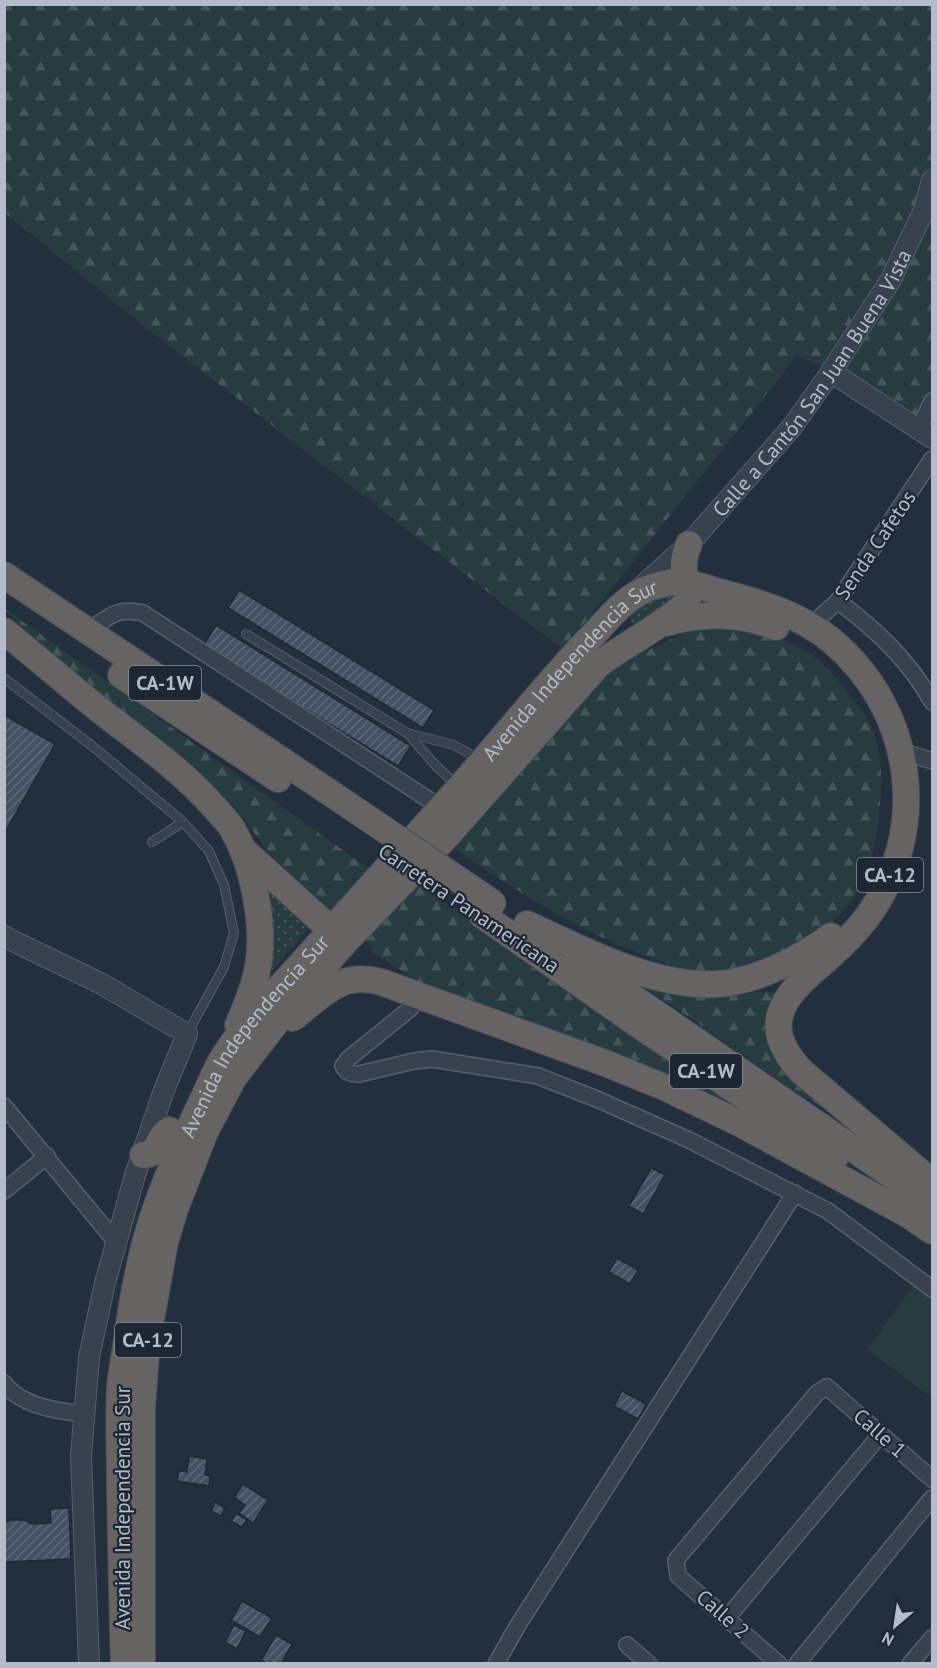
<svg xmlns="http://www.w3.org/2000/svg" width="937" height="1668" viewBox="0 0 937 1668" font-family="'PT Sans',sans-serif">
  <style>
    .grass { fill: url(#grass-dots) }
    .forest { fill: url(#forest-firs) }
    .pitch { fill: #263c3f }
    .building { fill: url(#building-hatch); stroke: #1f2835; stroke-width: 1.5 }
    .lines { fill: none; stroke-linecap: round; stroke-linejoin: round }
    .service-casing { stroke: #565f6c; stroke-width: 10 }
    .minor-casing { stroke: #565f6c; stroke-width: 18 }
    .tertiary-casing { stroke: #565f6c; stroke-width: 22 }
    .trunk-casing { stroke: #434c59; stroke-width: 28 }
    .service { stroke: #38414e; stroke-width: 8 }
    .minor { stroke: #38414e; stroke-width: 15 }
    .tertiary { stroke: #38414e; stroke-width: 20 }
    .trunk { stroke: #656462; stroke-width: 26 }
    .trunk-bridge-casing { stroke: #434c59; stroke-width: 28; stroke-linecap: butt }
    .trunk-bridge { stroke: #656462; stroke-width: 26 }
    .labels { text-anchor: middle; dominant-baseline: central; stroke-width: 4.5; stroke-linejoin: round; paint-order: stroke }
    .shield { fill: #1d2633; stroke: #878f9c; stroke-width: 1.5 }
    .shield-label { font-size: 20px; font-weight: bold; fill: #b4bcc9 }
    .street-label { font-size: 21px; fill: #b4bcc9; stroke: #1d2633 }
  </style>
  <defs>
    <pattern id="grass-dots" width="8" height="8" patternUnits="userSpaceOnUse" patternTransform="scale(1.5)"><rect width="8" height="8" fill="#263c3f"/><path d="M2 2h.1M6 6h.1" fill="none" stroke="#435659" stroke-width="1.8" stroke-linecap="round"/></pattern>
    <pattern id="forest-firs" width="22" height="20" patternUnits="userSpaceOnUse" patternTransform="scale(1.5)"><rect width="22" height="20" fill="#263c3f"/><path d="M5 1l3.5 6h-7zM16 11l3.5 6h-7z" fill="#435659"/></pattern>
    <pattern id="building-hatch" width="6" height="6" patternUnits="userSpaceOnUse" patternTransform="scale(1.5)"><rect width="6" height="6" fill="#455162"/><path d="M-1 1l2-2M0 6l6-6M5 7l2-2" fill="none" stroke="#5d6877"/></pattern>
  </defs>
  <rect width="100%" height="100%" fill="#242f3e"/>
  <!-- grass -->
  <g class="grass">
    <path d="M 667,587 L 680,598 L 635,627 L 631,623 L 631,609 Z"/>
    <path d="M 267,883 L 311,926 L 261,983 L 271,922 Z"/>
  </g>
  <!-- forest -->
  <g class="forest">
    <path d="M 4,5 L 932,5 L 932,440 L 856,379 L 797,356 L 563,650 L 155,335 L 5,213 Z"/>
    <path d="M 4,608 L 372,871 L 332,917 L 288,880 L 236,808 L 90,689 L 5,611 Z"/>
    <path d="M 713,628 C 747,628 783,635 812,655 C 825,664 837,679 847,691 C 857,704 868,717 874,733 C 883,759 882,787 879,814 C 877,842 869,876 852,900 C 834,926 805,943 776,955 C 753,964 732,975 706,972 C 683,970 658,961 636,952 C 570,926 514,889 455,849 L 599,682 L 636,656 L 684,633 Z"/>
    <path d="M 417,883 L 786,1128 L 613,1053 L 425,986 L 374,953 L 364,937 Z"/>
    <path d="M 617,970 C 653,981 687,993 725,996 C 743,997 764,986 779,995 L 769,1021 L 770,1049 L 780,1064 L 825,1108 L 800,1095 L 660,997 Z"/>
  </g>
  <!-- pitch -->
  <path class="pitch" d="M 916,1282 L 932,1294 L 932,1398 L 867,1349 Z"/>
  <!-- building -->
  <g class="building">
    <path d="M 239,590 L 434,710 L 423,728 L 228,608 Z"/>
    <path d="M 216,625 L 411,746 L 398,766 L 203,646 Z"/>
    <path d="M 4,715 L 55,744 L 4,834 Z"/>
    <path d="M 651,1168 L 665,1175 L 643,1214 L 629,1206 Z"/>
    <path d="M 617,1258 L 638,1270 L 630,1284 L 609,1272 Z"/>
    <path d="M 622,1391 L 646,1404 L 638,1419 L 614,1406 Z"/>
    <path d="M 189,1456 L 207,1459 L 205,1475 L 210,1476 L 209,1486 L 177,1481 L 179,1471 L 187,1472 Z"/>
    <path d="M 243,1484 L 268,1500 L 253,1523 L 239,1513 L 245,1505 L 234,1497 Z"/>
    <path d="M 215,1502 L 225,1508 L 221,1516 L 211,1511 Z"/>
    <path d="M 69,1508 L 71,1559 L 4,1562 L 4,1524 L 10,1520 L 24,1520 L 32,1524 L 51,1523 L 50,1509 Z"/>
    <path d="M 236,1513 L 247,1520 L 242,1527 L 231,1521 Z"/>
    <path d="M 242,1601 L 272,1618 L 260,1637 L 231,1620 Z"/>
    <path d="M 234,1625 L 246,1631 L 237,1649 L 225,1642 Z"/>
    <path d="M 276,1635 L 292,1644 L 281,1664 L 268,1664 L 261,1660 Z"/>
  </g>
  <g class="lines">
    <defs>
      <g id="service">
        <path d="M 246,634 L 407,733 L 454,745 L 479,759"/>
        <path d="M 4,678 L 96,749 L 183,822 L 152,842"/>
        <path d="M 408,734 L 437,767 L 458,786"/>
        <path d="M 183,822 L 209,851 L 224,885 L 234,933 L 224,967 L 188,1032"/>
      </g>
      <g id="minor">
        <path d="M 919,429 L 932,401"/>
        <path d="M 838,601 C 876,630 909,660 932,702"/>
        <path d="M 811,625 L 838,601 L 932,459"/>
        <path d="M 88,631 C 109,617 116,607 143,613 L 440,807"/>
        <path d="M 901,751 L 932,761"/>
        <path d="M 417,995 L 411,1008 L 348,1059 L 343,1066 C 347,1073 351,1074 359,1074 L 414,1061 L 432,1059 L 538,1076 L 599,1100 L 689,1140 L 828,1211 L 932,1289"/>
        <path d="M 4,1106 L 115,1241"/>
        <path d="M 4,1191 L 47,1156"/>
        <path d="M 4,1383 C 20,1406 60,1412 86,1414"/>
        <path d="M 727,1618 L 881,1434"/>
        <path d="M 627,1645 L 649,1664"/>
        <path d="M 496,1664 L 518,1625 L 795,1193"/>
        <path d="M 779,1664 L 678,1576 L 676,1560 L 817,1393 L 827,1387 L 932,1479"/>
        <path d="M 797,1664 L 932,1498"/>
        <path d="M 910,1664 L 932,1638"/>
      </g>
      <g id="tertiary">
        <path d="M 831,372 L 932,438"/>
        <path id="s1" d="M 638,590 L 689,544 L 792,427 L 831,372 L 890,281 L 924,210 L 932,180"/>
        <path d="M 4,936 L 13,941 L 100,983 L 187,1034 L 163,1093 L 135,1175 L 105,1283 L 89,1357 L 81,1456 L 89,1664"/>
      </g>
      <g id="trunk">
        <path d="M 4,575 L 326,790"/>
        <path d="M 666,623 C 705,612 739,613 776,627"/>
        <path d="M 4,631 C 35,656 65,682 96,707 C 136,739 180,768 214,807 C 221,815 230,823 234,832 C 253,865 264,923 259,960 C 256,983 247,1004 238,1025"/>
        <path d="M 121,675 L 278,779"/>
        <path d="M 242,849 L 327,926 L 331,928 L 349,929"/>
        <path d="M 482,915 L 633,1021 L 835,1158"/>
        <path d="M 527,924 C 584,950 654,988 718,984 C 757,981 800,959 831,936"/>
        <path d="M 577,959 L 932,1203"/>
        <path d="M 293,1018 C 323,995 340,971 381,982 L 605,1063 L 664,1087 L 739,1123 L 907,1214 L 932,1231"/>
        <path d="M 143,1155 C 159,1155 157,1137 169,1130 L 184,1138"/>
        <path id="s2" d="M 124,1664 C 122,1604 121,1545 120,1486 C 120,1454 118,1420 120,1388 C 121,1372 125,1355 127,1339 C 133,1293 141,1249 157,1205 C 170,1168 187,1132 204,1097 C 211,1082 217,1066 226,1053 C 248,1019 282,986 309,955 C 359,899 410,843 460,787 C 504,738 544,686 590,638 C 608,620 624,597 649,588 C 658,585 668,582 678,582 C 690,583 704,587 716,591 C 756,601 800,614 832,641 C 914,710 931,829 868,916 C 856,932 842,946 827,959 C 813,972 796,984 786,1001 C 770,1028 782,1050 801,1071 L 932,1182"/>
        <path d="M 142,1664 L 142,1408 L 147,1342 L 165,1242 L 175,1209 L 205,1132 L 234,1077 L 296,997 L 347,940 L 447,836 L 597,666 C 615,650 683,615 688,598 C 691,587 685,580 684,571 C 683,561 685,553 689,544"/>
      </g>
    </defs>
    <!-- service casing -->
    <use href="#service" class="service-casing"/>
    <!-- minor casing -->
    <use href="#minor" class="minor-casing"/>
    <!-- tertiary casing -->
    <use href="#tertiary" class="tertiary-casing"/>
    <!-- trunk casing -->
    <use href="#trunk" class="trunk-casing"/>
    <!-- service -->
    <use href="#service" class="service"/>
    <!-- minor -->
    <use href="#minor" class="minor"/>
    <!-- tertiary -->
    <use href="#tertiary" class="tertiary"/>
    <!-- trunk -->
    <use href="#trunk" class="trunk"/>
    <defs>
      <path id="trunk-bridge" d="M 326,790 L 493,903"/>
    </defs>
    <!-- trunk-bridge casing -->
    <use href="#trunk-bridge" class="trunk-bridge-casing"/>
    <!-- trunk-bridge -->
    <use href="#trunk-bridge" class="trunk-bridge"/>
  </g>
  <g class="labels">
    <!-- shield labels -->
    <g class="shield">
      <rect x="129" y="666" width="72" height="34" rx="4.5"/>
      <rect x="857" y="858" width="66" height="34" rx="4.5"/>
      <rect x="670" y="1054" width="72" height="34" rx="4.5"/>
      <rect x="115" y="1323" width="66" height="34" rx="4.5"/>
    </g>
    <g class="shield-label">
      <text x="165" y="683">CA-1W</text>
      <text x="890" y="875">CA-12</text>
      <text x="706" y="1071">CA-1W</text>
      <text x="148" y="1340">CA-12</text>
    </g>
    <!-- street labels -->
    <g class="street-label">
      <text stroke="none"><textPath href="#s1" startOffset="272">Calle a Cantón San Juan Buena Vista</textPath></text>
      <text transform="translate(875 545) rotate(-56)">Senda Cafetos</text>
      <text stroke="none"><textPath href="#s2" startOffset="1146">Avenida Independencia Sur</textPath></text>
      <text transform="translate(469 908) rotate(34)">Carretera Panamericana</text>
      <text stroke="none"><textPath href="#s2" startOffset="660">Avenida Independencia Sur</textPath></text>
      <text transform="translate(880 1433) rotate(41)">Calle 1</text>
      <text transform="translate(122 1508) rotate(-90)">Avenida Independencia Sur</text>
      <text transform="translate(723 1614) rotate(41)">Calle 2</text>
    </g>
  </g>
  <!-- border -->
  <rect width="937" height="1668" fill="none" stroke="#b4bcc9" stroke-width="12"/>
  <!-- north arrow -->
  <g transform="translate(895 1626) rotate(209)" stroke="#1d2633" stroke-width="4.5" paint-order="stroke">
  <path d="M0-4.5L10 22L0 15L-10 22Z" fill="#b4bcc9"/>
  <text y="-9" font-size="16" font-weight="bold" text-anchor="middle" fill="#b4bcc9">N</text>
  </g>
</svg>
